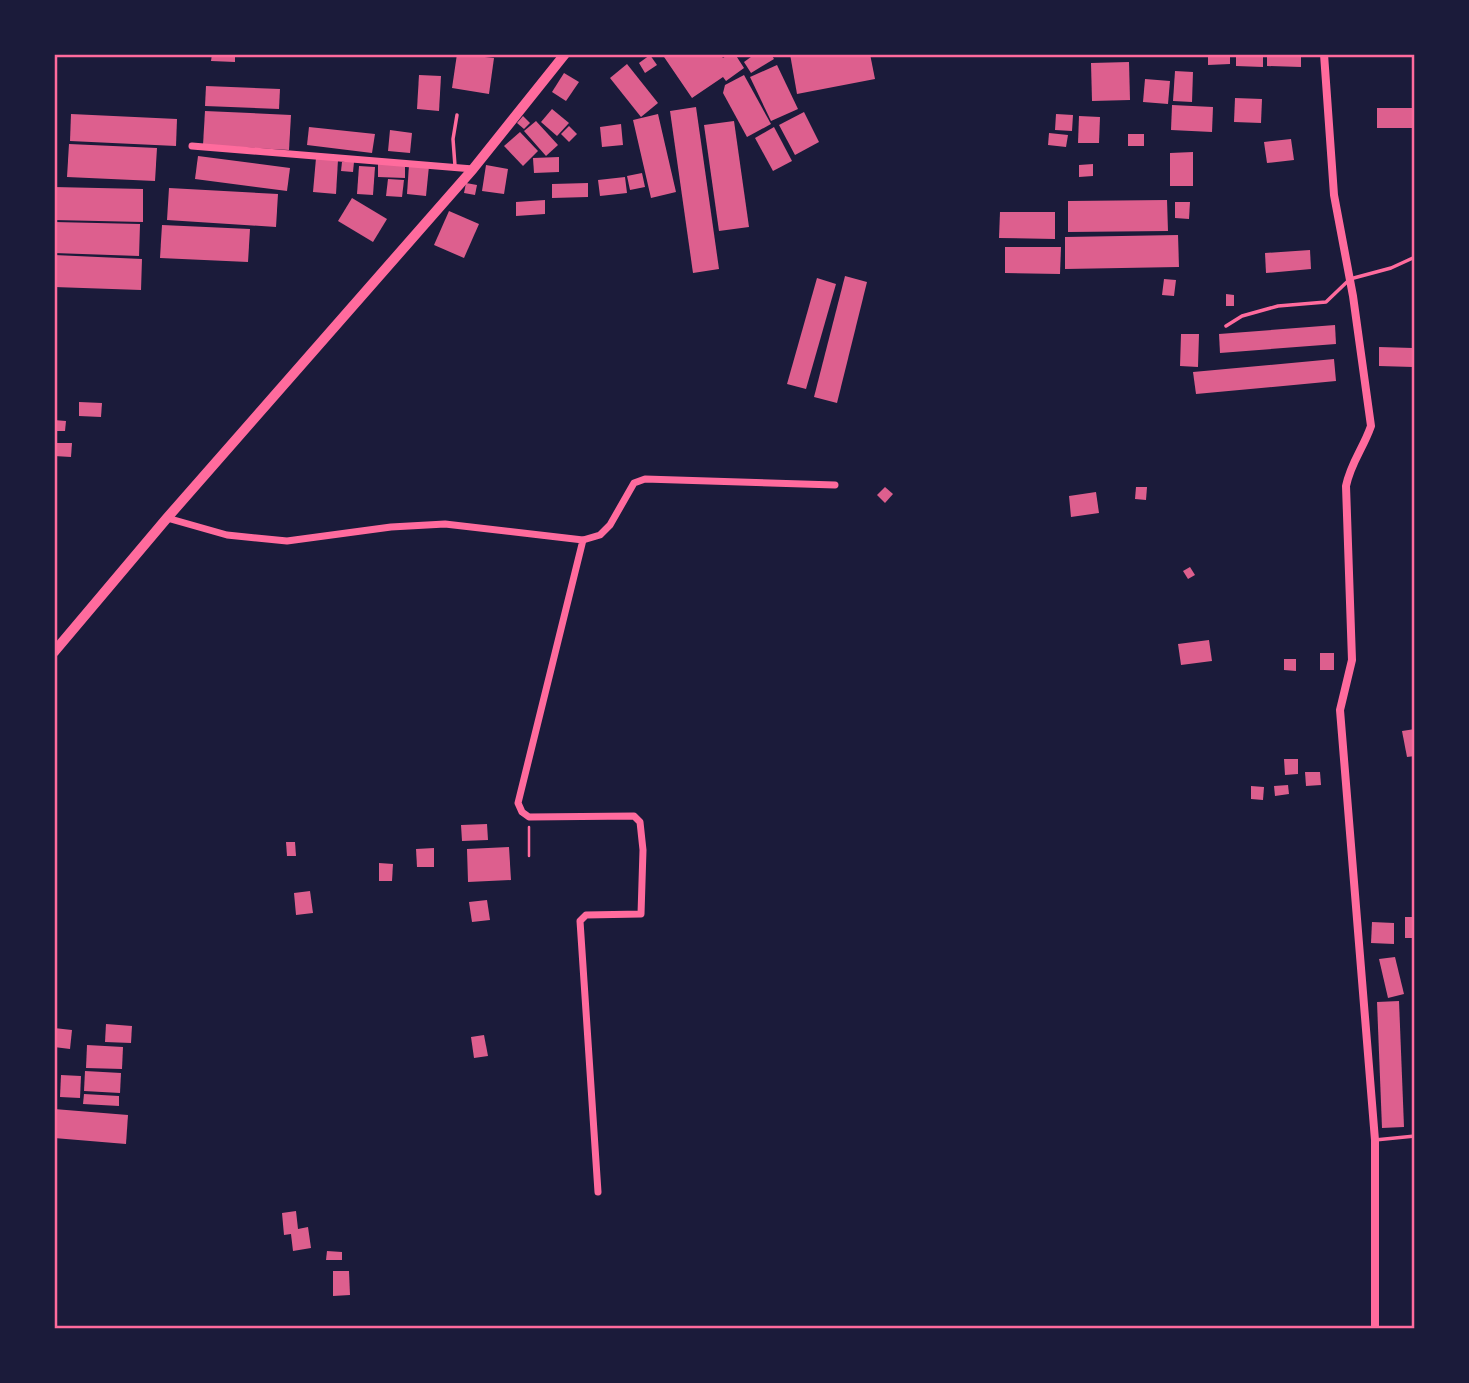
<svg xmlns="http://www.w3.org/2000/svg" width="1469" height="1383" viewBox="0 0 1469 1383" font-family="'Source Serif 4',serif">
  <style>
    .building { fill: #dd5f8e }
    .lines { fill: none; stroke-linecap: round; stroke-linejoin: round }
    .path { stroke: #ff6b9d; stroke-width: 2.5 }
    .service { stroke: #ff6b9d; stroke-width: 3.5 }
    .minor { stroke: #ff6b9d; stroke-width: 7 }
    .tertiary { stroke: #ff6b9d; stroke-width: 8 }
    .secondary { stroke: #ff6b9d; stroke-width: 10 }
    .neatline { fill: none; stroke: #ff6b9d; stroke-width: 2.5 }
  </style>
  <rect width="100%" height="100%" fill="#1b1b3a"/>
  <!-- building -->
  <g class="building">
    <path d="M 212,54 L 235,54 L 235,62 L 211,61 Z"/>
    <path d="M 457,54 L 494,58 L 489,94 L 452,88 Z"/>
    <path d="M 662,54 L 720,54 L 723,58 L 729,54 L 735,54 L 744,68 L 726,81 L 723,77 L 692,98 Z"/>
    <path d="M 755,54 L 771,54 L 774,59 L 751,73 L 744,62 Z"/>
    <path d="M 790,54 L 870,54 L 875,79 L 797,94 Z"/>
    <path d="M 1208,54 L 1230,54 L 1230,64 L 1208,65 Z"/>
    <path d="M 1236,54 L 1263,54 L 1263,67 L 1236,66 Z"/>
    <path d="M 1267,54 L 1301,54 L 1301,67 L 1267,66 Z"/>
    <path d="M 650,55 L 657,65 L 645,73 L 639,63 Z"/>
    <path d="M 1129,62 L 1130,100 L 1092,101 L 1091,63 Z"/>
    <path d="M 627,64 L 658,103 L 641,117 L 610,78 Z"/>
    <path d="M 777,65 L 798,109 L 771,121 L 750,77 Z"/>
    <path d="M 1175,71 L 1193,72 L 1192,102 L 1173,101 Z"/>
    <path d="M 564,73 L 579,82 L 566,101 L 552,92 Z"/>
    <path d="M 419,75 L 441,76 L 439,111 L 417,109 Z"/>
    <path d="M 744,75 L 771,124 L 747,137 L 723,93 L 725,85 Z"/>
    <path d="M 1145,79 L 1170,81 L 1168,104 L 1143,102 Z"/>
    <path d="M 206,86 L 280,89 L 279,109 L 205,106 Z"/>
    <path d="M 1235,98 L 1262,99 L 1261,123 L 1234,122 Z"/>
    <path d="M 1172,105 L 1213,107 L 1212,132 L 1171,130 Z"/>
    <path d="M 696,107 L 719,269 L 693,273 L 670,111 Z"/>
    <rect x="1377" y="108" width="38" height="20"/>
    <path d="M 552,109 L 569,123 L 557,136 L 541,122 Z"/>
    <path d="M 205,111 L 291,115 L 289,150 L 203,145 Z"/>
    <path d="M 804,112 L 819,142 L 795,155 L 779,125 Z"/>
    <path d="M 71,114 L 177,119 L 176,146 L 70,141 Z"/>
    <path d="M 658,114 L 676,192 L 651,198 L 633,120 Z"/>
    <path d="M 1056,114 L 1073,115 L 1072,131 L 1055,130 Z"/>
    <path d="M 523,116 L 530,123 L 524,129 L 517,123 Z"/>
    <path d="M 1079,116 L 1100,117 L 1099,143 L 1078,143 Z"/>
    <path d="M 536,121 L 558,145 L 546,156 L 524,131 Z"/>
    <path d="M 734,121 L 749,227 L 719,231 L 704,125 Z"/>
    <path d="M 621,124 L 623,145 L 602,147 L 600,127 Z"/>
    <path d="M 569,126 L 577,134 L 569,142 L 561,134 Z"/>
    <path d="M 309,127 L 375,134 L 372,153 L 307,145 Z"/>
    <path d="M 774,127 L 792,161 L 773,171 L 755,138 Z"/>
    <path d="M 390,130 L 412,133 L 410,153 L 388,151 Z"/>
    <path d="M 520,132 L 538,151 L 523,166 L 504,146 Z"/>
    <path d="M 1049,133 L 1068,135 L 1066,147 L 1048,145 Z"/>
    <rect x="1128" y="134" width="16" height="12"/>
    <path d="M 1291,139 L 1294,160 L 1267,163 L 1264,142 Z"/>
    <path d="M 69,144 L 157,148 L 155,181 L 67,177 Z"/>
    <path d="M 1193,152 L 1193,186 L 1170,186 L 1170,153 Z"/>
    <path d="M 198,156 L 290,168 L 287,191 L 195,179 Z"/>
    <path d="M 559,157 L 559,172 L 534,173 L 533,158 Z"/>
    <path d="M 316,158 L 338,160 L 336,194 L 313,192 Z"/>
    <path d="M 342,162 L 354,162 L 353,172 L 341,171 Z"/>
    <path d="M 378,163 L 405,164 L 405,178 L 378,177 Z"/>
    <path d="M 1093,164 L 1093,176 L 1079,177 L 1079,165 Z"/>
    <path d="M 409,165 L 429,166 L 426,196 L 407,194 Z"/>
    <path d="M 486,165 L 508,169 L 504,194 L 482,191 Z"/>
    <path d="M 359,166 L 375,167 L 373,195 L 357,194 Z"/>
    <path d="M 642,173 L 645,187 L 630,190 L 627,176 Z"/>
    <path d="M 625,177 L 627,193 L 600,196 L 598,180 Z"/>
    <path d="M 388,179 L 404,180 L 402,197 L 386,196 Z"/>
    <path d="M 466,183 L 477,185 L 475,195 L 464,193 Z"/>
    <path d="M 588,183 L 588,197 L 552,198 L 552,184 Z"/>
    <path d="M 54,187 L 143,189 L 143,222 L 54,220 Z"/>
    <path d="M 169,188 L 278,194 L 276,227 L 167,220 Z"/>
    <path d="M 352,198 L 387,219 L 373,242 L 338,221 Z"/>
    <path d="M 545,200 L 545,214 L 516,216 L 516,202 Z"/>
    <path d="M 1167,200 L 1168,231 L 1068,232 L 1068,201 Z"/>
    <path d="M 1175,202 L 1190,202 L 1189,219 L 1175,218 Z"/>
    <path d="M 449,211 L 479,224 L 464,258 L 434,245 Z"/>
    <path d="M 1000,212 L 1055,212 L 1055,239 L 999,238 Z"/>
    <path d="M 54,222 L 140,224 L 139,256 L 54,253 Z"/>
    <path d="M 162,225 L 250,229 L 248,262 L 160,258 Z"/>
    <path d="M 1178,235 L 1179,267 L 1065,269 L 1065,237 Z"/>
    <path d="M 1005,247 L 1061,247 L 1060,274 L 1005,273 Z"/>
    <path d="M 1310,250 L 1311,269 L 1266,273 L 1265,253 Z"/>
    <path d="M 54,255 L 142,259 L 141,290 L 54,287 Z"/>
    <path d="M 845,276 L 867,282 L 837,403 L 814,397 Z"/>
    <path d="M 817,278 L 836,284 L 806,389 L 787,384 Z"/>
    <path d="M 1164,279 L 1176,280 L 1174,296 L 1162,295 Z"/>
    <path d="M 1226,294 L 1234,295 L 1234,306 L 1226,306 Z"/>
    <path d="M 1335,325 L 1336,344 L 1220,353 L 1219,334 Z"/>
    <path d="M 1181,334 L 1199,334 L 1198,367 L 1180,366 Z"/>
    <path d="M 1379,347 L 1413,348 L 1413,367 L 1379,366 Z"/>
    <path d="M 1334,359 L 1336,381 L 1196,394 L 1193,372 Z"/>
    <path d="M 79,402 L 102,403 L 101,417 L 79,416 Z"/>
    <path d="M 54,420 L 66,421 L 65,431 L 54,431 Z"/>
    <path d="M 54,443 L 72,443 L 71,457 L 54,456 Z"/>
    <path d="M 885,487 L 893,494 L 885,503 L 877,495 Z"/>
    <path d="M 1136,487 L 1147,487 L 1146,500 L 1135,499 Z"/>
    <path d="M 1096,492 L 1099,513 L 1071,517 L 1069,496 Z"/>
    <path d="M 1190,567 L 1195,575 L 1188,579 L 1183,571 Z"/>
    <path d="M 1209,640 L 1212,661 L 1181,665 L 1178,644 Z"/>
    <rect x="1320" y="653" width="14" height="17"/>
    <path d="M 1284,659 L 1296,659 L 1296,671 L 1284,670 Z"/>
    <path d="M 1415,729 L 1415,756 L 1407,757 L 1402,731 Z"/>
    <path d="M 1284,759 L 1298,759 L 1298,774 L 1285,775 Z"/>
    <path d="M 1305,772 L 1320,772 L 1321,785 L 1306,786 Z"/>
    <path d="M 1288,785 L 1289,794 L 1275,796 L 1274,786 Z"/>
    <path d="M 1251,786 L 1264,787 L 1263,800 L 1251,799 Z"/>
    <path d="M 487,824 L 488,840 L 462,841 L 461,825 Z"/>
    <path d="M 286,842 L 295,842 L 296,856 L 287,856 Z"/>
    <path d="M 509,847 L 511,880 L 468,882 L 467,849 Z"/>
    <path d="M 434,848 L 434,867 L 417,867 L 416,849 Z"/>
    <path d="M 379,863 L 393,864 L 392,881 L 379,881 Z"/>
    <path d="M 310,891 L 313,913 L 296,915 L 294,893 Z"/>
    <path d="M 487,900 L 490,920 L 472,922 L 469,902 Z"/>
    <rect x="1405" y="917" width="10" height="21"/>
    <path d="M 1372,922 L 1394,923 L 1394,944 L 1371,943 Z"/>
    <path d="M 1395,957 L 1404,994 L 1388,998 L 1379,959 Z"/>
    <path d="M 1399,1001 L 1404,1127 L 1382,1128 L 1377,1002 Z"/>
    <path d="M 106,1024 L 132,1026 L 131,1043 L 105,1042 Z"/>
    <path d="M 54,1028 L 72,1030 L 70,1049 L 54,1047 Z"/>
    <path d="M 484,1035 L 488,1056 L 474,1058 L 471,1037 Z"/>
    <path d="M 87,1045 L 123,1047 L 122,1069 L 86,1068 Z"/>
    <path d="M 85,1071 L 121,1073 L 120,1093 L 84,1091 Z"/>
    <path d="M 61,1075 L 81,1076 L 80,1098 L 60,1097 Z"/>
    <path d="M 84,1094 L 119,1096 L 119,1106 L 83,1104 Z"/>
    <path d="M 54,1109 L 128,1115 L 126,1144 L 54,1138 Z"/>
    <path d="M 296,1211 L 298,1229 L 308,1227 L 311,1248 L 293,1251 L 291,1234 L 284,1235 L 282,1213 Z"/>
    <path d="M 327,1251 L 342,1252 L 342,1260 L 326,1260 Z"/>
    <path d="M 333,1271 L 349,1271 L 350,1295 L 333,1296 Z"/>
  </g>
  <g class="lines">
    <!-- path -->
    <path class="path" d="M 529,856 L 529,827"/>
    <!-- service -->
    <g class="service">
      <path d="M 455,166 L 453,139 L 457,115"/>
      <path d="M 1226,326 L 1242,316 L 1278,306 L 1326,302 L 1350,279 L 1391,268 L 1415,257"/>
      <path d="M 1375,1140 L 1415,1136"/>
    </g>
    <!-- minor -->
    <g class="minor">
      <path d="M 192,146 L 473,169"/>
      <path d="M 167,518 L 227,535 L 287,541 L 391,527 L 445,524 L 583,540 L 518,803 L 522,812 L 529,817 L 634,816 L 640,822 L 643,850 L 641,914 L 586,915 L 580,921 L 598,1192"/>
      <path d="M 583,540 L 600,535 L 610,525 L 634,483 L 645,479 L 835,485"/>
    </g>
    <!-- tertiary -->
    <path class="tertiary" d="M 1324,54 L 1334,195 L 1353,296 L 1371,426 C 1363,449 1351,462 1346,486 L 1352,660 L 1340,710 L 1375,1140 L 1375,1329"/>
    <!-- secondary -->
    <path class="secondary" d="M 54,652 L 167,518 L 473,169 L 565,54"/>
  </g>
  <!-- border -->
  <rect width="1469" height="1383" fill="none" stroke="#1b1b3a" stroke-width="112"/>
  <rect x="56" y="56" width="1357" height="1271" class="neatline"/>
</svg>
